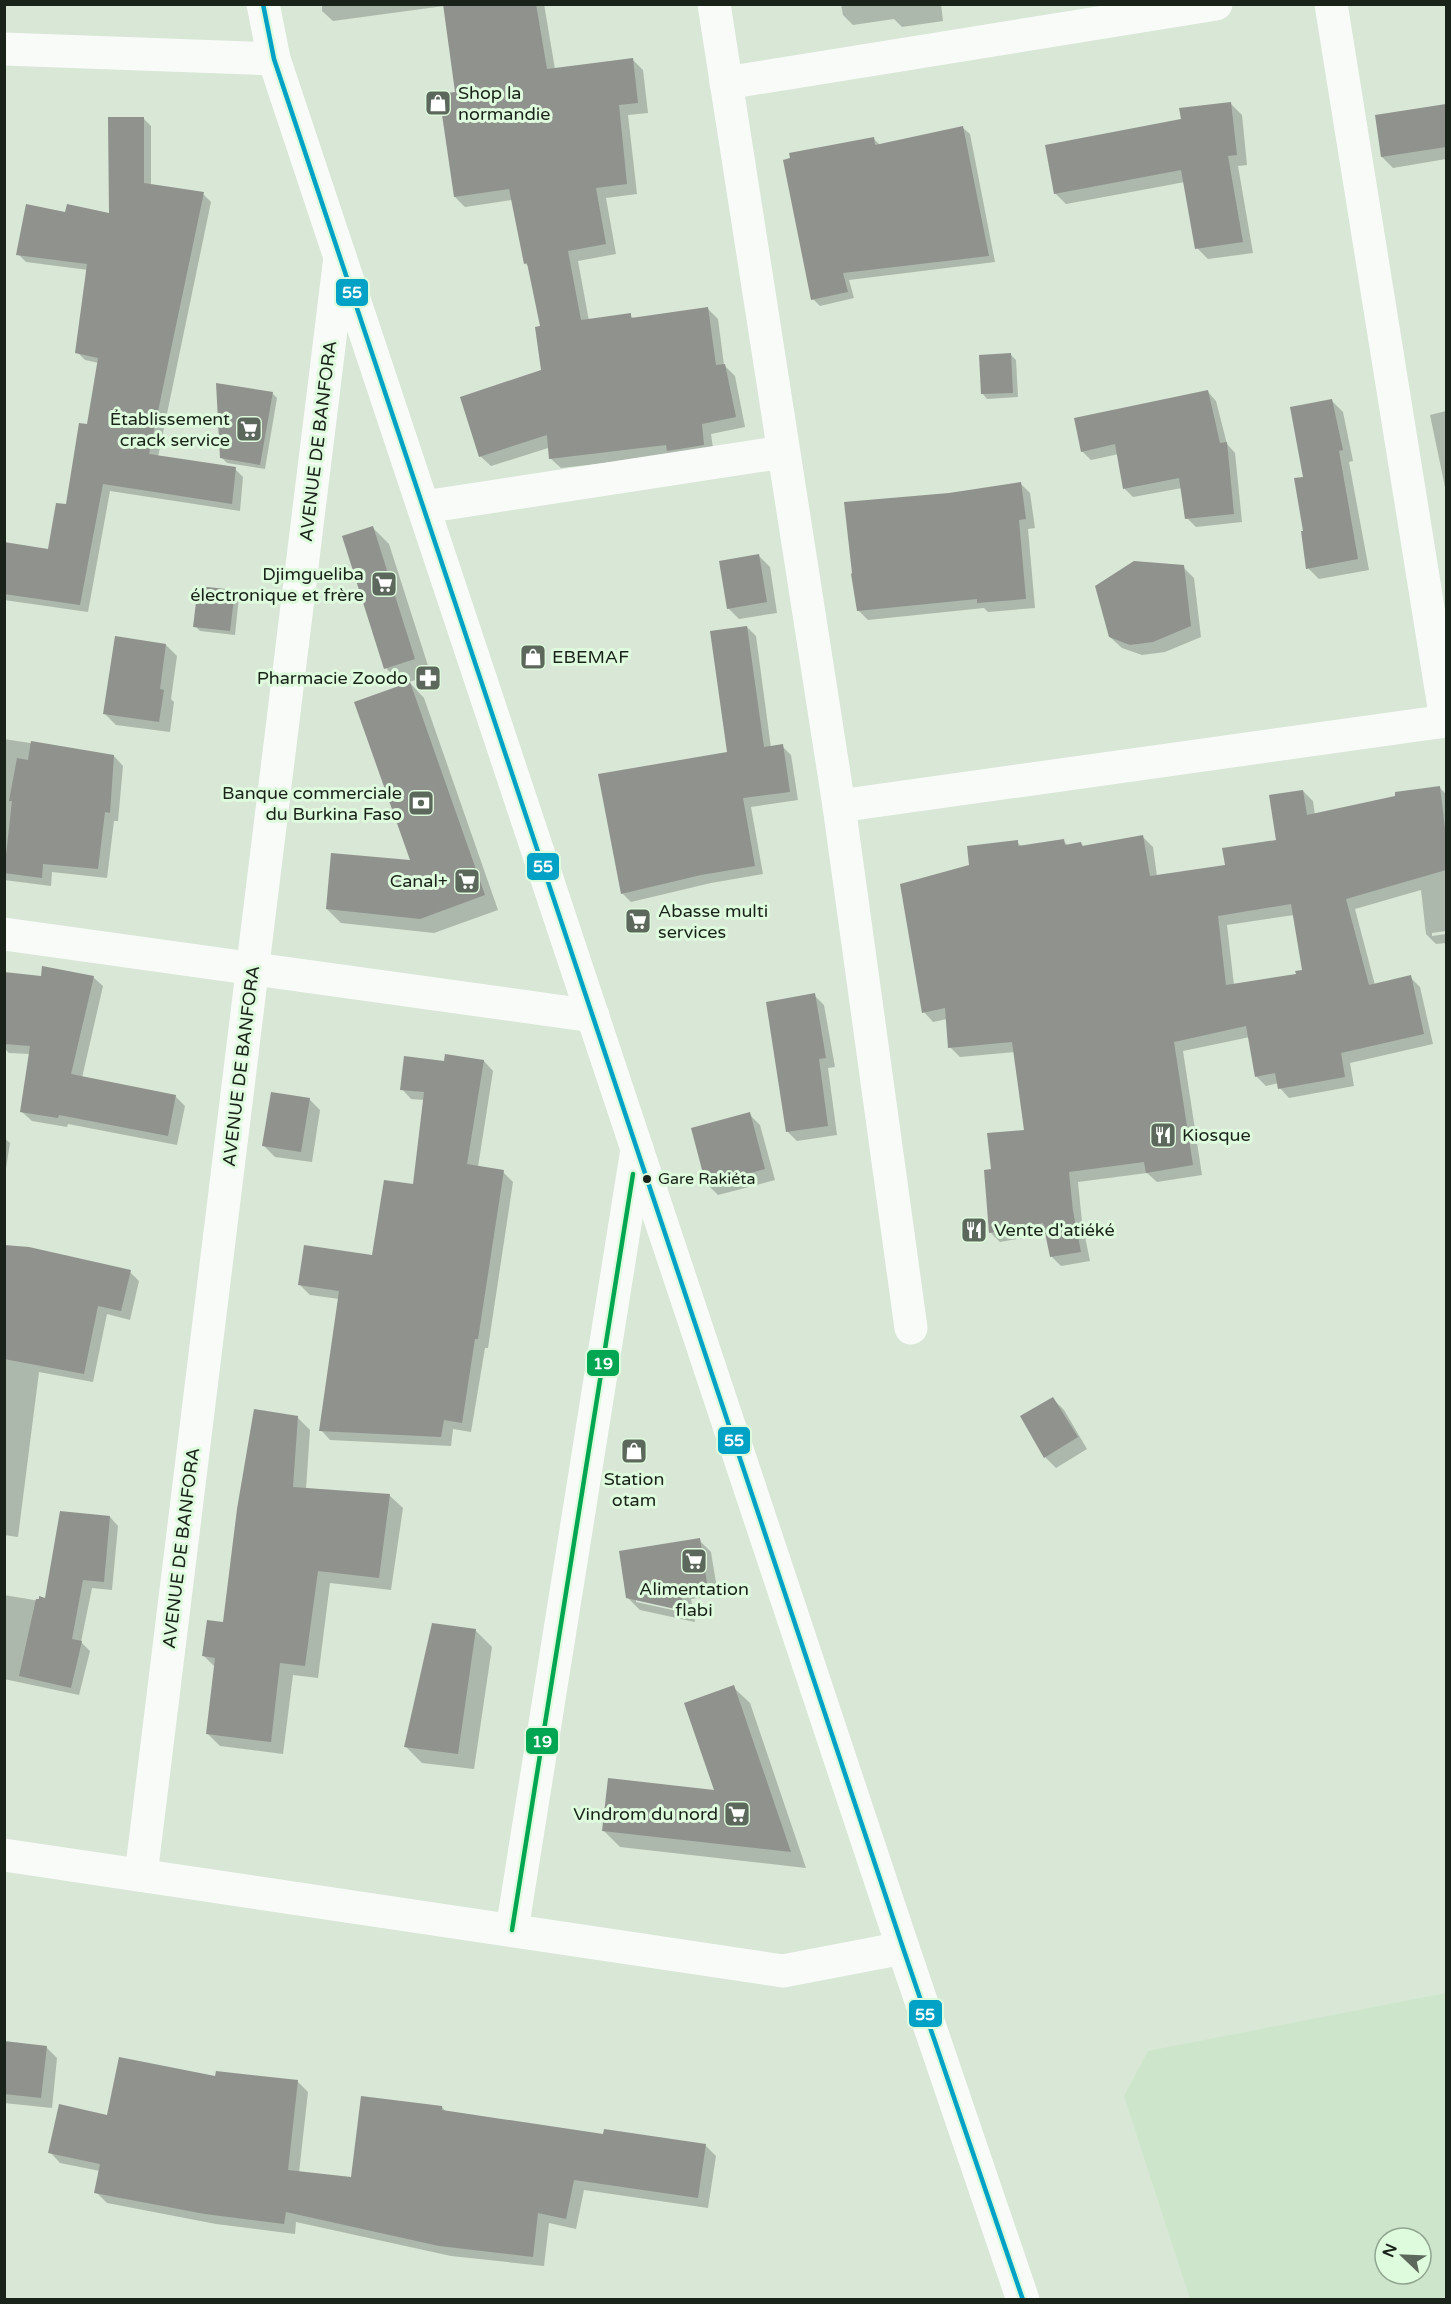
<svg xmlns="http://www.w3.org/2000/svg" width="1451" height="2304" viewBox="0 0 1451 2304" font-family="'Varela Round',sans-serif">
  <style>
    .built { fill: #cde6cb; fill-rule: evenodd }
    .shadow { fill: #0003; fill-rule: evenodd }
    .building { fill: #90928e; fill-rule: evenodd }
    .lines { fill: none; stroke-linecap: round; stroke-linejoin: round }
    .minor { stroke: #f9fbf9; stroke-width: 33 }
    .major { stroke: #f9fbf9; stroke-width: 33 }
    .bus-1-casing { stroke: #dffbdd; stroke-width: 9 }
    .bus-2-casing { stroke: #dffbdd; stroke-width: 9 }
    .bus-1 { stroke: #01a2c5; stroke-width: 4.5 }
    .bus-2 { stroke: #00a651; stroke-width: 4.5 }
    .bus-dot { fill: #192319; stroke: #dffbdd; stroke-width: 2 }
    .labels { text-anchor: middle; dominant-baseline: central; stroke-width: 6; stroke-linejoin: round; paint-order: stroke }
    .bus-label { font-size: 16px; fill: #192319; stroke: #dffbdd; text-anchor: start }
    .poi-label { font-size: 18px; fill: #192319; stroke: #dffbdd; text-anchor: end }
    .street-label { font-size: 18px; fill: #192319; stroke: #dffbdd }
    .line-badge { stroke: #dffbdd; stroke-width: 2 }
    .badge-label { font-size: 16px; text-anchor: middle; font-weight: bold; fill: #fff }
  </style>
  <rect width="100%" height="100%" fill="#d8e7d6"/>
  <!-- built -->
  <path class="built" d="M 1446,1993 L 1446,2299 L 1190,2299 L 1124,2096 L 1148,2051 ZM 1385,2238 L 1421,2238 L 1421,2274 L 1385,2274 Z"/>
  <!-- shadow -->
  <g class="shadow">
    <path d="M 322,4 L 544,4 L 555,69 L 633,60 L 643,70 L 648,113 L 628,115 L 637,194 L 606,198 L 616,254 L 578,261 L 589,321 L 630,315 L 634,319 L 707,308 L 718,319 L 724,365 L 735,376 L 745,427 L 711,434 L 714,455 L 674,455 L 561,468 L 550,458 L 548,448 L 491,466 L 480,456 L 543,371 L 542,327 L 530,268 L 525,263 L 512,200 L 465,207 L 455,197 L 457,93 L 444,6 L 333,21 L 322,11 Z"/>
    <path d="M 841,4 L 941,4 L 943,21 L 902,27 L 894,19 L 853,25 L 843,15 Z"/>
    <path d="M 1231,104 L 1242,115 L 1247,165 L 1238,166 L 1253,253 L 1208,259 L 1197,248 L 1185,182 L 1066,204 L 1055,193 L 1182,121 Z"/>
    <path d="M 1446,105 L 1446,159 L 1393,168 L 1382,157 L 1376,116 Z"/>
    <path d="M 143,118 L 151,126 L 151,186 L 203,194 L 211,202 L 158,457 L 235,469 L 243,477 L 240,511 L 110,491 L 88,612 L 4,600 L 4,543 L 49,551 L 67,506 L 88,426 L 99,363 L 85,360 L 77,352 L 88,270 L 26,262 L 18,254 L 67,214 L 111,215 Z"/>
    <path d="M 963,128 L 970,134 L 995,262 L 849,280 L 854,298 L 820,306 L 813,299 L 873,138 L 880,145 Z"/>
    <path d="M 1011,355 L 1016,360 L 1018,397 L 987,399 L 982,393 Z"/>
    <path d="M 1208,392 L 1216,401 L 1227,444 L 1235,453 L 1242,522 L 1196,527 L 1187,518 L 1182,488 L 1133,497 L 1124,488 L 1119,454 L 1091,460 L 1082,451 Z"/>
    <path d="M 272,393 L 277,398 L 265,469 L 227,463 L 222,458 Z"/>
    <path d="M 1332,401 L 1343,412 L 1353,461 L 1349,462 L 1369,570 L 1319,579 L 1308,568 L 1305,478 Z"/>
    <path d="M 1446,411 L 1446,509 L 1445,487 L 1430,415 Z"/>
    <path d="M 1020,483 L 1030,493 L 1035,528 L 1028,529 L 1035,608 L 988,612 L 984,608 L 868,620 L 858,610 L 950,494 Z"/>
    <path d="M 373,528 L 389,544 L 431,675 L 409,682 L 424,698 L 498,910 L 434,933 L 341,923 L 327,909 L 412,862 L 403,686 L 386,668 Z"/>
    <path d="M 759,556 L 770,567 L 777,613 L 739,619 L 728,608 Z"/>
    <path d="M 1183,567 L 1194,578 L 1201,637 L 1165,652 L 1142,655 L 1122,648 L 1110,637 Z"/>
    <path d="M 234,591 L 239,596 L 235,635 L 200,631 L 195,626 Z"/>
    <path d="M 747,627 L 756,636 L 771,748 L 782,746 L 791,755 L 798,800 L 751,807 L 763,874 L 711,883 L 631,902 L 622,893 L 729,754 Z"/>
    <path d="M 166,645 L 177,656 L 171,699 L 174,702 L 170,732 L 116,725 L 105,714 Z"/>
    <path d="M 4,739 L 114,756 L 123,766 L 118,821 L 114,821 L 107,878 L 52,872 L 51,886 L 4,880 Z"/>
    <path d="M 1439,787 L 1446,794 L 1446,931 L 1432,933 L 1432,936 L 1446,934 L 1446,943 L 1436,944 L 1426,934 L 1421,890 L 1355,909 L 1375,985 L 1410,977 L 1420,987 L 1433,1044 L 1350,1063 L 1354,1086 L 1289,1098 L 1280,1088 L 1279,1083 L 1266,1086 L 1256,1076 L 1250,1037 L 1183,1051 L 1202,1175 L 1157,1182 L 1147,1173 L 1078,1182 L 1082,1222 L 1090,1261 L 1061,1266 L 1051,1256 L 1046,1234 L 1000,1242 L 990,1232 L 993,1171 L 1026,1131 L 1015,1052 L 960,1057 L 950,1047 L 947,1019 L 933,1022 L 924,1012 L 970,866 L 1017,842 L 1022,847 L 1063,840 L 1068,846 L 1081,843 L 1084,847 L 1143,837 L 1153,847 L 1157,876 L 1226,867 L 1277,841 L 1303,791 L 1313,801 L 1315,815 ZM 1294,915 L 1303,971 L 1298,976 L 1234,985 L 1227,925 Z"/>
    <path d="M 4,973 L 42,978 L 93,977 L 103,986 L 82,1078 L 175,1096 L 185,1106 L 177,1145 L 68,1124 L 67,1127 L 32,1121 L 22,1112 L 30,1054 L 9,1053 L 4,1048 Z"/>
    <path d="M 814,995 L 824,1005 L 835,1067 L 828,1068 L 837,1135 L 797,1141 L 787,1131 Z"/>
    <path d="M 484,1061 L 493,1071 L 478,1167 L 503,1172 L 513,1182 L 488,1348 L 485,1348 L 471,1432 L 453,1429 L 451,1446 L 330,1440 L 321,1430 L 339,1299 L 310,1295 L 300,1285 L 374,1257 L 414,1186 L 424,1100 L 411,1099 L 402,1089 L 445,1062 Z"/>
    <path d="M 309,1099 L 320,1110 L 312,1162 L 275,1157 L 264,1146 Z"/>
    <path d="M 749,1114 L 760,1125 L 775,1180 L 718,1195 L 707,1184 Z"/>
    <path d="M 4,1138 L 10,1143 L 4,1181 Z"/>
    <path d="M 4,1246 L 130,1272 L 139,1281 L 130,1320 L 107,1314 L 93,1382 L 39,1372 L 18,1537 L 4,1535 Z"/>
    <path d="M 1053,1399 L 1064,1410 L 1087,1449 L 1056,1468 L 1045,1457 Z"/>
    <path d="M 297,1417 L 310,1430 L 306,1489 L 390,1496 L 403,1508 L 391,1590 L 330,1583 L 318,1678 L 293,1675 L 283,1754 L 220,1746 L 207,1733 L 215,1667 L 204,1656 L 225,1624 Z"/>
    <path d="M 110,1517 L 118,1526 L 112,1590 L 92,1588 L 81,1642 L 90,1651 L 79,1695 L 4,1679 L 4,1595 L 40,1601 L 47,1600 Z"/>
    <path d="M 699,1540 L 711,1552 L 718,1595 L 691,1599 L 695,1622 L 640,1610 L 628,1598 ZM 636,1599 L 691,1611 L 691,1614 L 636,1602 Z"/>
    <path d="M 475,1630 L 492,1647 L 474,1769 L 422,1763 L 405,1746 Z"/>
    <path d="M 733,1687 L 750,1703 L 806,1868 L 620,1847 L 603,1830 L 717,1792 Z"/>
    <path d="M 4,2043 L 46,2047 L 57,2058 L 52,2108 L 4,2103 Z"/>
    <path d="M 217,2078 L 297,2081 L 308,2092 L 299,2173 L 353,2179 L 442,2107 L 446,2112 L 604,2136 L 705,2145 L 716,2156 L 708,2208 L 584,2190 L 576,2229 L 549,2223 L 544,2266 L 451,2256 L 296,2222 L 295,2234 L 216,2224 L 107,2203 L 96,2192 L 100,2171 L 60,2163 L 50,2152 L 108,2116 Z"/>
  </g>
  <!-- building -->
  <g class="building">
    <path d="M 443,4 L 536,4 L 547,69 L 633,58 L 638,103 L 619,105 L 627,184 L 596,188 L 606,244 L 568,251 L 581,320 L 631,313 L 631,318 L 708,307 L 716,365 L 725,364 L 736,417 L 702,424 L 704,445 L 667,451 L 666,445 L 549,459 L 547,435 L 479,457 L 460,397 L 541,370 L 535,327 L 540,326 L 527,263 L 524,264 L 509,189 L 454,197 L 439,94 L 455,92 Z"/>
    <path d="M 1231,102 L 1237,155 L 1228,156 L 1243,242 L 1195,249 L 1181,170 L 1054,194 L 1045,145 L 1181,119 L 1179,108 Z"/>
    <path d="M 1446,104 L 1446,147 L 1381,157 L 1375,115 Z"/>
    <path d="M 108,117 L 144,117 L 144,183 L 204,192 L 149,454 L 236,467 L 232,504 L 103,484 L 80,605 L 4,594 L 4,542 L 48,549 L 56,503 L 66,504 L 79,423 L 87,424 L 98,358 L 75,353 L 87,264 L 16,255 L 26,204 L 65,212 L 67,204 L 109,213 Z"/>
    <path d="M 963,126 L 989,256 L 843,273 L 848,292 L 811,300 L 783,160 L 790,158 L 789,153 L 874,137 L 875,145 Z"/>
    <path d="M 1011,353 L 1013,393 L 981,394 L 979,355 Z"/>
    <path d="M 216,383 L 273,392 L 260,465 L 220,458 Z"/>
    <path d="M 1208,390 L 1220,443 L 1227,442 L 1234,514 L 1185,519 L 1179,478 L 1123,489 L 1115,444 L 1081,452 L 1074,418 Z"/>
    <path d="M 1332,399 L 1343,450 L 1339,451 L 1358,559 L 1306,569 L 1301,531 L 1303,531 L 1294,478 L 1303,477 L 1290,407 Z"/>
    <path d="M 1021,482 L 1026,519 L 1019,520 L 1026,599 L 977,603 L 977,599 L 857,611 L 851,574 L 852,573 L 844,502 L 949,493 Z"/>
    <path d="M 373,526 L 415,659 L 384,669 L 342,536 Z"/>
    <path d="M 759,554 L 767,602 L 727,609 L 719,561 Z"/>
    <path d="M 1134,561 L 1184,565 L 1191,626 L 1153,642 L 1130,645 L 1109,637 L 1095,586 Z"/>
    <path d="M 198,586 L 235,590 L 230,631 L 193,627 Z"/>
    <path d="M 747,626 L 764,747 L 783,744 L 790,792 L 743,798 L 755,866 L 701,875 L 621,894 L 598,774 L 727,752 L 710,631 Z"/>
    <path d="M 115,636 L 166,644 L 160,689 L 164,690 L 159,722 L 103,714 Z"/>
    <path d="M 410,682 L 485,895 L 420,919 L 326,909 L 331,853 L 410,860 L 354,702 Z"/>
    <path d="M 31,741 L 114,755 L 110,813 L 105,812 L 98,869 L 43,864 L 42,878 L 4,873 L 12,801 L 9,801 L 17,758 L 28,760 Z"/>
    <path d="M 1440,786 L 1446,837 L 1446,870 L 1346,899 L 1369,985 L 1411,975 L 1424,1034 L 1341,1053 L 1345,1077 L 1278,1089 L 1275,1073 L 1255,1077 L 1246,1026 L 1174,1042 L 1193,1165 L 1146,1173 L 1144,1162 L 1069,1172 L 1073,1211 L 1081,1252 L 1050,1257 L 1043,1223 L 989,1233 L 984,1170 L 991,1169 L 987,1133 L 1024,1130 L 1012,1042 L 948,1048 L 945,1008 L 922,1013 L 900,884 L 969,865 L 967,846 L 1018,840 L 1018,846 L 1064,839 L 1065,845 L 1081,842 L 1082,846 L 1143,835 L 1150,876 L 1225,865 L 1222,848 L 1276,840 L 1269,795 L 1303,790 L 1307,815 L 1395,796 L 1395,792 ZM 1291,904 L 1302,970 L 1295,971 L 1296,974 L 1226,985 L 1218,916 Z"/>
    <path d="M 42,966 L 94,976 L 71,1074 L 176,1095 L 168,1136 L 59,1115 L 58,1118 L 20,1112 L 30,1046 L 4,1044 L 4,972 L 41,976 Z"/>
    <path d="M 815,993 L 826,1058 L 819,1059 L 828,1126 L 786,1132 L 766,1002 Z"/>
    <path d="M 445,1054 L 484,1060 L 467,1164 L 504,1170 L 478,1339 L 475,1339 L 462,1423 L 444,1420 L 441,1437 L 319,1431 L 339,1291 L 298,1285 L 304,1245 L 372,1255 L 384,1180 L 413,1184 L 424,1092 L 400,1090 L 404,1056 L 444,1061 Z"/>
    <path d="M 271,1092 L 310,1098 L 301,1152 L 262,1146 Z"/>
    <path d="M 750,1112 L 765,1169 L 706,1185 L 691,1128 Z"/>
    <path d="M 4,1245 L 29,1247 L 131,1270 L 121,1311 L 98,1306 L 84,1374 L 4,1359 Z"/>
    <path d="M 1053,1397 L 1078,1437 L 1044,1458 L 1020,1416 Z"/>
    <path d="M 254,1409 L 298,1416 L 293,1487 L 390,1494 L 379,1578 L 318,1571 L 305,1666 L 280,1663 L 271,1742 L 206,1734 L 215,1658 L 202,1656 L 207,1620 L 223,1622 L 237,1509 Z"/>
    <path d="M 60,1511 L 110,1516 L 104,1582 L 83,1580 L 72,1639 L 82,1641 L 71,1688 L 19,1676 L 36,1599 L 39,1599 L 39,1596 L 45,1598 Z"/>
    <path d="M 700,1538 L 707,1583 L 680,1587 L 684,1611 L 626,1598 L 619,1551 Z"/>
    <path d="M 432,1623 L 476,1629 L 458,1754 L 404,1747 Z"/>
    <path d="M 734,1685 L 791,1852 L 602,1831 L 608,1778 L 714,1790 L 684,1703 Z"/>
    <path d="M 4,2041 L 47,2046 L 41,2098 L 4,2094 Z"/>
    <path d="M 119,2057 L 215,2076 L 216,2071 L 298,2080 L 288,2170 L 351,2177 L 361,2096 L 442,2106 L 442,2110 L 603,2134 L 604,2129 L 706,2144 L 698,2198 L 574,2180 L 566,2219 L 538,2213 L 533,2257 L 439,2246 L 286,2212 L 284,2224 L 205,2214 L 94,2193 L 100,2164 L 48,2153 L 59,2104 L 107,2115 Z"/>
  </g>
  <g class="lines">
    <!-- minor -->
    <g class="minor">
      <path d="M 714,4 L 839,806 L 911,1328"/>
      <path d="M 1331,4 L 1446,720"/>
      <path d="M 4,49 L 274,59"/>
      <path d="M 726,83 L 1216,4"/>
      <path d="M 424,507 L 783,452"/>
      <path d="M 839,806 L 1446,721"/>
      <path d="M 4,934 L 593,1016"/>
      <path d="M 4,1855 L 783,1971 L 903,1948"/>
      <path d="M 141,1875 L 340,257"/>
      <path d="M 512,1930 L 637,1149"/>
    </g>
    <!-- major -->
    <path class="major" d="M 263,4 L 274,59 L 903,1948 L 1023,2300"/>
    <defs>
      <path id="bus-1" d="M 263,4 L 274,59 L 903,1948 L 1023,2300"/>
      <path id="bus-2" d="M 512,1930 L 633,1174"/>
    </defs>
    <!-- bus-1 casing -->
    <use href="#bus-1" class="bus-1-casing"/>
    <!-- bus-2 casing -->
    <use href="#bus-2" class="bus-2-casing"/>
    <!-- bus-1 -->
    <use href="#bus-1" class="bus-1"/>
    <!-- bus-2 -->
    <use href="#bus-2" class="bus-2"/>
  </g>
  <!-- icons -->
  <defs>
    <symbol id="shop-square" viewBox="-11 -11 22 22"><rect x="-9" y="-9" width="18" height="18" rx="4" fill="#5c685b" stroke="#dffbdd"/><path d="M-5-2.5h2.3a2.7 3.5 0 0 1 5.4 0H5L5.5 6h-11ZM-1.5-2.5h3a1.5 2.3 0 0 0-3 0Z" fill="#fff"/></symbol>
    <symbol id="supermarket-square" viewBox="-11 -11 22 22"><rect x="-9" y="-9" width="18" height="18" rx="4" fill="#5c685b" stroke="#dffbdd"/><path d="M-6-5.5h2.5l.6 2H6L4.5 2H-2.5L-4.4-4H-6ZM-1.5 3.2a1.3 1.3 0 1 0 .1 0ZM3 3.2a1.3 1.3 0 1 0 .1 0Z" fill="#fff"/></symbol>
    <symbol id="pharmacy-square" viewBox="-11 -11 22 22"><rect x="-9" y="-9" width="18" height="18" rx="4" fill="#5c685b" stroke="#dffbdd"/><path d="M-2-6h4v4h4v4h-4v4h-4v-4h-4v-4h4Z" fill="#fff"/></symbol>
    <symbol id="bank-square" viewBox="-11 -11 22 22"><rect x="-9" y="-9" width="18" height="18" rx="4" fill="#5c685b" stroke="#dffbdd"/><path d="M-6-4H6V4H-6ZM0-2.3a2.3 2.3 0 1 0 0 4.6a2.3 2.3 0 1 0 0-4.6Z" fill="#fff"/></symbol>
    <symbol id="restaurant-square" viewBox="-11 -11 22 22"><rect x="-9" y="-9" width="18" height="18" rx="4" fill="#5c685b" stroke="#dffbdd"/><path d="M-5-6h1v4h1v-4h1v4h1v-4h1v5L-1.5 .5V6h-2V.5L-5-1ZM5-6V6H3V1.5H1.5Q1.5-4 5-6Z" fill="#fff"/></symbol>
  </defs>
  <g fill-rule="evenodd">
    <use href="#shop-square" x="423" y="88" width="30" height="30"/>
    <use href="#supermarket-square" x="234" y="414" width="30" height="30"/>
    <use href="#supermarket-square" x="369" y="569" width="30" height="30"/>
    <use href="#shop-square" x="518" y="642" width="30" height="30"/>
    <use href="#pharmacy-square" x="413" y="663" width="30" height="30"/>
    <use href="#bank-square" x="406" y="788" width="30" height="30"/>
    <use href="#supermarket-square" x="452" y="866" width="30" height="30"/>
    <use href="#supermarket-square" x="623" y="906" width="30" height="30"/>
    <use href="#restaurant-square" x="1148" y="1120" width="30" height="30"/>
    <use href="#restaurant-square" x="959" y="1215" width="30" height="30"/>
    <use href="#shop-square" x="619" y="1436" width="30" height="30"/>
    <use href="#supermarket-square" x="679" y="1546" width="30" height="30"/>
    <use href="#supermarket-square" x="722" y="1799" width="30" height="30"/>
  </g>
  <!-- markers -->
  <circle class="bus-dot" cx="647" cy="1179" r="5"/>
  <g class="labels">
    <!-- bus labels -->
    <g class="bus-label">
      <text x="658" y="1179">Gare Rakiéta</text>
    </g>
    <!-- poi labels -->
    <g class="poi-label">
      <text x="458" y="93" text-anchor="start">Shop la<tspan x="458" dy="21">normandie</tspan></text>
      <text x="230" y="419">Établissement<tspan x="230" dy="21">crack service</tspan></text>
      <text x="364" y="574">Djimgueliba<tspan x="364" dy="21">électronique et frère</tspan></text>
      <text x="552" y="657" text-anchor="start">EBEMAF</text>
      <text x="408" y="678">Pharmacie Zoodo</text>
      <text x="402" y="793">Banque commerciale<tspan x="402" dy="21">du Burkina Faso</tspan></text>
      <text x="448" y="881">Canal+</text>
      <text x="658" y="911" text-anchor="start">Abasse multi<tspan x="658" dy="21">services</tspan></text>
      <text x="1182" y="1135" text-anchor="start">Kiosque</text>
      <text x="994" y="1230" text-anchor="start">Vente d'atiéké</text>
      <text x="634" y="1479" text-anchor="middle">Station<tspan x="634" dy="21">otam</tspan></text>
      <text x="694" y="1589" text-anchor="middle">Alimentation<tspan x="694" dy="21">flabi</tspan></text>
      <text x="718" y="1814">Vindrom du nord</text>
    </g>
    <!-- street labels -->
    <g class="street-label">
      <text transform="translate(318 441) rotate(-83)">AVENUE DE BANFORA</text>
      <text transform="translate(241 1066) rotate(-83)">AVENUE DE BANFORA</text>
      <text transform="translate(181 1548) rotate(-83)">AVENUE DE BANFORA</text>
    </g>
  </g>
  <g class="line-badge">
    <rect x="335" y="278" width="34" height="29" rx="6" fill="#01a2c5"/>
    <rect x="526" y="852" width="34" height="29" rx="6" fill="#01a2c5"/>
    <rect x="586" y="1349" width="34" height="28" rx="6" fill="#00a651"/>
    <rect x="717" y="1426" width="34" height="29" rx="6" fill="#01a2c5"/>
    <rect x="525" y="1727" width="34" height="28" rx="6" fill="#00a651"/>
    <rect x="908" y="1999" width="35" height="29" rx="6" fill="#01a2c5"/>
  </g>
  <g class="badge-label">
    <text x="352" y="298">55</text>
    <text x="543" y="872">55</text>
    <text x="603" y="1369">19</text>
    <text x="734" y="1446">55</text>
    <text x="542" y="1747">19</text>
    <text x="925" y="2020">55</text>
  </g>
  <!-- border -->
  <rect width="1451" height="2304" fill="none" stroke="#192319" stroke-width="12"/>
  <!-- north arrow -->
  <g transform="translate(1403 2256) rotate(293)"><circle r="28" fill="#dffbdd" stroke="#90a58f" stroke-width="1.5"/>
  <path d="M0-4.5L10 22L0 15L-10 22Z" fill="#5c685b"/>
  <text y="-9" font-size="16" font-weight="bold" text-anchor="middle" fill="#192319">N</text>
  </g>
</svg>
